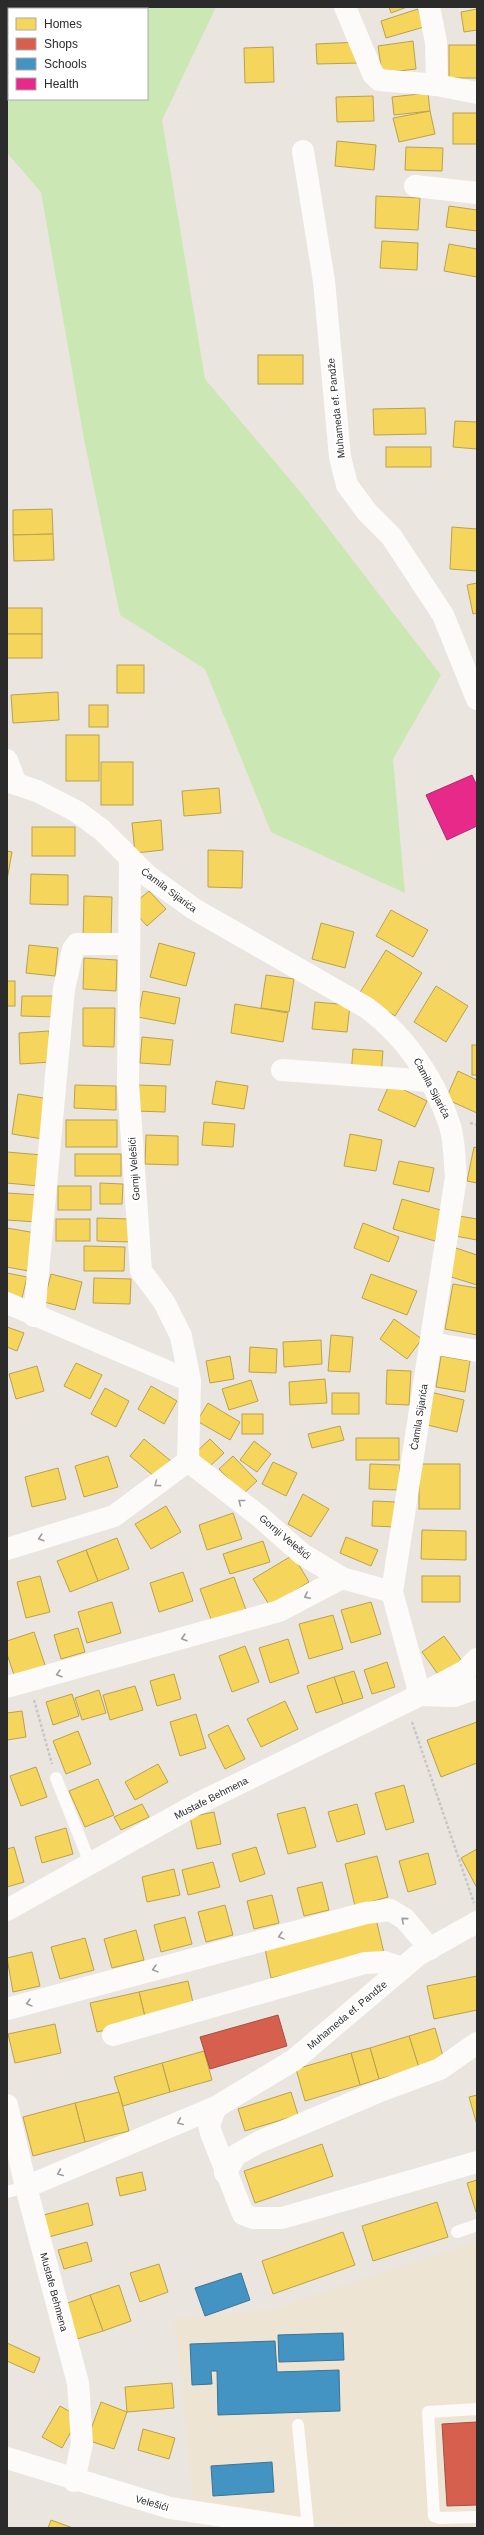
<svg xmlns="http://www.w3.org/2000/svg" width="484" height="2535" viewBox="0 0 484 2535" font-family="Arial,sans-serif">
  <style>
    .education { fill: #eee4d3 }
    .green { fill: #cbe8b4; fill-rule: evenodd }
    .homes { fill: #f6d55c; stroke: #b9a24d }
    .shops { fill: #d6604d; stroke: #a35043 }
    .schools { fill: #4393c3; stroke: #3c7495 }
    .health { fill: #e7298a; stroke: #af2a6e }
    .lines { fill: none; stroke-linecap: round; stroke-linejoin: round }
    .path { stroke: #c8c7c7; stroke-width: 2.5; stroke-dasharray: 3 2; stroke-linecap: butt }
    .lane { stroke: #fcfbfa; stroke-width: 12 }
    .street { stroke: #fcfbfa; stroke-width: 22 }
    .oneway { stroke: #9e9d9d }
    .labels { text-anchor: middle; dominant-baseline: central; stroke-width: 4; stroke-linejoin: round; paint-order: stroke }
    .street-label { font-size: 10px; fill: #2b2b2b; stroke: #fff }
  </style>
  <rect width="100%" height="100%" fill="#eae5df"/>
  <!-- education -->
  <path class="education" d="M 477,2241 L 477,2528 L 352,2528 L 194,2503 L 174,2319 L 272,2309 Z"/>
  <!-- green -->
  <path class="green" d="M 7,7 L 216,7 L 162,120 L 205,379 L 302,494 L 441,675 L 393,759 L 405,893 L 271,832 L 205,669 L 120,615 L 84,439 L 41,192 L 7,153 ZM 9,9 L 147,9 L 147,99 L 9,99 Z"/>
  <!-- homes -->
  <g class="homes">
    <path d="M 389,7 L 407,7 L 391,13 Z"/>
    <path d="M 418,9 L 424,27 L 386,38 L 381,21 Z"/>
    <path d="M 477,9 L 477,30 L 464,32 L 461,12 Z"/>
    <path d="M 413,41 L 416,69 L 382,73 L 378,46 Z"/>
    <path d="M 359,42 L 359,63 L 317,64 L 316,44 Z"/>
    <rect x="449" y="45" width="28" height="33"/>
    <path d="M 273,47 L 274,82 L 245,83 L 244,48 Z"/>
    <path d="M 428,93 L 430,111 L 394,115 L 392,97 Z"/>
    <path d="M 373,96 L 374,121 L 337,122 L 336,97 Z"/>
    <path d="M 430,111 L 435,134 L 399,142 L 393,118 Z"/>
    <rect x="453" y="113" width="24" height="31"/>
    <path d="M 337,141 L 376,145 L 374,170 L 335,166 Z"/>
    <path d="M 406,147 L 443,148 L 442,171 L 405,170 Z"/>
    <path d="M 376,196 L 420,198 L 418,230 L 375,228 Z"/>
    <path d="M 449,206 L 477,210 L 477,231 L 446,227 Z"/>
    <path d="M 382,241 L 418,243 L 417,270 L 380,268 Z"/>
    <path d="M 449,244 L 477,249 L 477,277 L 444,271 Z"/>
    <rect x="258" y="355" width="45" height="29"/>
    <path d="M 425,408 L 426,434 L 374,435 L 373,409 Z"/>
    <path d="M 455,421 L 477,422 L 477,449 L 453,447 Z"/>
    <rect x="386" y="447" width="45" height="20"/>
    <path d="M 52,509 L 53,534 L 13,535 L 13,510 Z"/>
    <path d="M 452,527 L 477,529 L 477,571 L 450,569 Z"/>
    <path d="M 53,534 L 54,560 L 14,561 L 13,535 Z"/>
    <path d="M 477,583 L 477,613 L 473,614 L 467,585 Z"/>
    <rect x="7" y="608" width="35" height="26"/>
    <rect x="7" y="634" width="35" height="24"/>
    <rect x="117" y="665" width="27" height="28"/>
    <path d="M 58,692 L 59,720 L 13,723 L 11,695 Z"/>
    <rect x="89" y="705" width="19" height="22"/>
    <rect x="66" y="735" width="33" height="46"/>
    <rect x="101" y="762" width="32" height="43"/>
    <path d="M 219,788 L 221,813 L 184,816 L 182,791 Z"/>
    <path d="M 161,820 L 163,850 L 135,853 L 132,823 Z"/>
    <rect x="32" y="827" width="43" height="29"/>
    <path d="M 208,850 L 243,851 L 242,888 L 208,887 Z"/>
    <path d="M 7,851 L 12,852 L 7,880 Z"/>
    <path d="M 31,874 L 68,875 L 68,905 L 30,904 Z"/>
    <path d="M 149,891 L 166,909 L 147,926 L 130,907 Z"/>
    <path d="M 84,896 L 112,897 L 111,938 L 83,938 Z"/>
    <path d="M 391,910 L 428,930 L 413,957 L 376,936 Z"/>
    <path d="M 321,923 L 354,932 L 345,968 L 312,959 Z"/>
    <path d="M 159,943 L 195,953 L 186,986 L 150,977 Z"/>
    <path d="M 29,945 L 58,948 L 55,976 L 26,973 Z"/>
    <path d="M 386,950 L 422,973 L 395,1016 L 359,994 Z"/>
    <path d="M 84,958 L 117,960 L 116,991 L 83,989 Z"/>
    <path d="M 266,975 L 294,979 L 289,1012 L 261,1008 Z"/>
    <rect x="7" y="981" width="8" height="25"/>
    <path d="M 436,986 L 468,1006 L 446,1042 L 414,1022 Z"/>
    <path d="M 143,991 L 180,998 L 175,1024 L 138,1017 Z"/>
    <path d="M 22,996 L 58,996 L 57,1017 L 21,1016 Z"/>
    <path d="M 315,1002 L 350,1005 L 347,1032 L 312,1029 Z"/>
    <path d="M 235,1004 L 288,1013 L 283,1042 L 231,1033 Z"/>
    <path d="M 83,1008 L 115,1008 L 114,1047 L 83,1046 Z"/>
    <path d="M 49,1031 L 51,1062 L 20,1064 L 19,1033 Z"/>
    <path d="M 142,1037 L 173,1040 L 170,1065 L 140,1063 Z"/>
    <rect x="472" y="1045" width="5" height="30"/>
    <path d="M 353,1049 L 383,1051 L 381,1076 L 351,1074 Z"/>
    <path d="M 458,1071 L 477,1080 L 477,1113 L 446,1099 Z"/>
    <path d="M 216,1081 L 248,1086 L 244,1109 L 212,1104 Z"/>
    <path d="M 390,1083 L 427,1101 L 415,1127 L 378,1110 Z"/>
    <path d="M 75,1085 L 116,1086 L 116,1110 L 74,1108 Z"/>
    <path d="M 136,1085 L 166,1086 L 165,1112 L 135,1111 Z"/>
    <path d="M 18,1094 L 50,1099 L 43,1139 L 12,1134 Z"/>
    <rect x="66" y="1120" width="51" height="27"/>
    <path d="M 204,1122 L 235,1124 L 233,1147 L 202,1145 Z"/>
    <path d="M 350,1134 L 382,1140 L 376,1171 L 344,1166 Z"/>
    <path d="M 146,1135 L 178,1136 L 178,1165 L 145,1164 Z"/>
    <path d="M 474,1147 L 477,1148 L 477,1183 L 467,1181 Z"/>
    <path d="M 7,1152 L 42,1155 L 39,1186 L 7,1183 Z"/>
    <rect x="75" y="1154" width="46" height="22"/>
    <path d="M 399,1161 L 434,1168 L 429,1192 L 393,1184 Z"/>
    <path d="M 100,1183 L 123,1184 L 122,1204 L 100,1204 Z"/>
    <rect x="58" y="1186" width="33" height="24"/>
    <path d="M 7,1193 L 38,1195 L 37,1222 L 7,1220 Z"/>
    <path d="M 402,1199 L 444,1211 L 435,1241 L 393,1229 Z"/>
    <path d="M 459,1216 L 477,1219 L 477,1240 L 455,1236 Z"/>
    <path d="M 97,1218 L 131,1219 L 130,1242 L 97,1241 Z"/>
    <rect x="56" y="1219" width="34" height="22"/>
    <path d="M 363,1223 L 399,1237 L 389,1262 L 354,1248 Z"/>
    <path d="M 7,1228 L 36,1233 L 28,1271 L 7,1267 Z"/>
    <path d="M 84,1246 L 125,1247 L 124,1271 L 84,1271 Z"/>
    <path d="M 456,1248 L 477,1255 L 477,1285 L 448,1276 Z"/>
    <path d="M 7,1273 L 27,1277 L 22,1298 L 7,1294 Z"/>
    <path d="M 51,1274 L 82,1282 L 75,1310 L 44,1302 Z"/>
    <path d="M 371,1274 L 417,1291 L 407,1315 L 362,1298 Z"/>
    <path d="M 94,1278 L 131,1279 L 130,1304 L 93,1303 Z"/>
    <path d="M 453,1284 L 477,1288 L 477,1335 L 445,1329 Z"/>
    <path d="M 394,1319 L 422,1339 L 407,1359 L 380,1339 Z"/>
    <path d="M 7,1327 L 24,1333 L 17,1351 L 7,1347 Z"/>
    <path d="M 331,1335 L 353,1337 L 350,1372 L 328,1371 Z"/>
    <path d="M 321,1340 L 322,1364 L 284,1367 L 283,1342 Z"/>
    <path d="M 250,1347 L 277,1349 L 276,1373 L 249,1372 Z"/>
    <path d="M 230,1356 L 234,1379 L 210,1383 L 206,1361 Z"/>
    <path d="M 441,1356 L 470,1361 L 465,1392 L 436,1387 Z"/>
    <path d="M 76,1363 L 102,1375 L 90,1399 L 64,1386 Z"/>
    <path d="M 37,1366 L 44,1391 L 16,1399 L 9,1374 Z"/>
    <path d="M 387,1370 L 411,1371 L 409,1405 L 386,1404 Z"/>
    <path d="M 325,1379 L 327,1403 L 290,1405 L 289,1382 Z"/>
    <path d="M 251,1380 L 258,1401 L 229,1410 L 222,1389 Z"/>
    <path d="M 151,1386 L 177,1401 L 164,1424 L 138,1409 Z"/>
    <path d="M 105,1388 L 129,1401 L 116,1427 L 91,1414 Z"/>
    <path d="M 430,1392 L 464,1400 L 457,1432 L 423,1424 Z"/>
    <rect x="332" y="1393" width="27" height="21"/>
    <path d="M 208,1403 L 240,1422 L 230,1440 L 197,1421 Z"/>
    <rect x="242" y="1414" width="21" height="20"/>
    <path d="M 340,1426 L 344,1440 L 312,1448 L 308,1434 Z"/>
    <rect x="356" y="1438" width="43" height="22"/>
    <path d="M 144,1439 L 171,1461 L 156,1478 L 130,1456 Z"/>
    <path d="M 210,1439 L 224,1453 L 208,1468 L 194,1454 Z"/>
    <path d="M 254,1441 L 271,1454 L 257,1472 L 240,1460 Z"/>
    <path d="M 108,1456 L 118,1487 L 84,1497 L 75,1466 Z"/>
    <path d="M 233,1456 L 257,1481 L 243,1494 L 219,1469 Z"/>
    <path d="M 273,1462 L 297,1473 L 286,1496 L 262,1484 Z"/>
    <path d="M 370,1464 L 400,1465 L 399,1490 L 369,1489 Z"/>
    <rect x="419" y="1464" width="41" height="45"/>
    <path d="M 58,1468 L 66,1499 L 32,1507 L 25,1477 Z"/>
    <path d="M 303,1494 L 329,1509 L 311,1537 L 288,1524 Z"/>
    <path d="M 373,1501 L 397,1502 L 397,1527 L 372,1526 Z"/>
    <path d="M 166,1506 L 181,1532 L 151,1549 L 135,1524 Z"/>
    <path d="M 233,1513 L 242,1539 L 207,1550 L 199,1525 Z"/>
    <path d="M 422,1530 L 466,1531 L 466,1560 L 421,1559 Z"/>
    <path d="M 346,1537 L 378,1550 L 371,1566 L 340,1553 Z"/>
    <path d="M 117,1538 L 129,1569 L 98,1581 L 86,1550 Z"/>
    <path d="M 263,1541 L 270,1562 L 230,1574 L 223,1554 Z"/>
    <path d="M 86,1550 L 98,1581 L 70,1592 L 57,1561 Z"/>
    <path d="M 293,1555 L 309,1582 L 270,1606 L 253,1579 Z"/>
    <path d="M 183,1572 L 193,1601 L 159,1612 L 150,1583 Z"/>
    <path d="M 40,1576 L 50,1612 L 26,1618 L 17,1582 Z"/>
    <rect x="422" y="1576" width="38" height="26"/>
    <path d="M 234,1577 L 246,1610 L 212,1622 L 200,1589 Z"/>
    <path d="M 112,1602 L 121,1633 L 87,1643 L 78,1612 Z"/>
    <path d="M 371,1602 L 381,1634 L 351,1643 L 341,1610 Z"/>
    <path d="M 333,1615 L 343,1649 L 309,1659 L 299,1624 Z"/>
    <path d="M 78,1628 L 85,1652 L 61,1659 L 54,1635 Z"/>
    <path d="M 34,1632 L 46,1668 L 15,1678 L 7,1654 L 7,1641 Z"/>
    <path d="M 444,1636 L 462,1661 L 440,1677 L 422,1652 Z"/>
    <path d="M 288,1639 L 299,1673 L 270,1683 L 259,1648 Z"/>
    <path d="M 245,1646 L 259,1682 L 232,1692 L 219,1656 Z"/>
    <path d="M 387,1662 L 395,1687 L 372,1694 L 364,1670 Z"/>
    <path d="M 354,1671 L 363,1698 L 343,1704 L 334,1677 Z"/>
    <path d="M 174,1674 L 181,1699 L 157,1706 L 150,1681 Z"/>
    <path d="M 334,1677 L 343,1704 L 316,1713 L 307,1686 Z"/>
    <path d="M 135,1686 L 143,1710 L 110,1720 L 103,1695 Z"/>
    <path d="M 99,1690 L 106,1713 L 82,1720 L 75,1698 Z"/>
    <path d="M 72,1694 L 79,1716 L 53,1725 L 46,1702 Z"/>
    <path d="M 285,1701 L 298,1729 L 261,1747 L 247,1719 Z"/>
    <path d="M 22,1711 L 26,1737 L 7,1740 L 7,1713 Z"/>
    <path d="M 196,1714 L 206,1748 L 180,1756 L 170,1722 Z"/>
    <path d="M 477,1722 L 477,1763 L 441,1777 L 427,1740 Z"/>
    <path d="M 228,1725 L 245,1759 L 225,1769 L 208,1735 Z"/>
    <path d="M 78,1731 L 91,1764 L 66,1774 L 53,1741 Z"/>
    <path d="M 158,1764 L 168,1782 L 135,1800 L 125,1782 Z"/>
    <path d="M 36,1767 L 47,1797 L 21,1806 L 10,1776 Z"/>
    <path d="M 98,1779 L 114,1815 L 85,1827 L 69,1791 Z"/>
    <path d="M 404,1785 L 414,1822 L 386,1830 L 375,1793 Z"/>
    <path d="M 142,1804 L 149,1817 L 121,1830 L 114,1817 Z"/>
    <path d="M 357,1804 L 365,1834 L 337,1842 L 328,1812 Z"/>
    <path d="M 305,1807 L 316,1847 L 288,1854 L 277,1814 Z"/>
    <path d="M 214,1812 L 221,1844 L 197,1849 L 190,1817 Z"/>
    <path d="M 66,1828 L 73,1854 L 42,1863 L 35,1837 Z"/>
    <path d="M 14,1847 L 24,1882 L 7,1887 L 7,1849 Z"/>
    <path d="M 256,1847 L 265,1874 L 240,1882 L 232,1854 Z"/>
    <path d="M 477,1849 L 477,1888 L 461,1858 Z"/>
    <path d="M 428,1853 L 436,1884 L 408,1892 L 399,1861 Z"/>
    <path d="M 377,1856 L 388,1897 L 355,1906 L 345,1864 Z"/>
    <path d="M 213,1862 L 220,1887 L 188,1895 L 182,1870 Z"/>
    <path d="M 174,1869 L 180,1895 L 147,1902 L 142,1877 Z"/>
    <path d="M 322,1882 L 329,1910 L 304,1916 L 297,1888 Z"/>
    <path d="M 272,1895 L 279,1923 L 254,1929 L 247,1901 Z"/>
    <path d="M 225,1905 L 233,1935 L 206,1942 L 198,1912 Z"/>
    <path d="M 185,1917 L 192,1944 L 161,1952 L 154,1925 Z"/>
    <path d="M 376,1919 L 384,1953 L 271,1978 L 264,1944 Z"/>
    <path d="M 136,1930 L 144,1960 L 112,1968 L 104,1939 Z"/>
    <path d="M 85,1938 L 94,1970 L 60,1979 L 51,1947 Z"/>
    <path d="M 32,1952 L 40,1986 L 13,1992 L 7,1958 Z"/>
    <path d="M 477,1976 L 477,2010 L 434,2019 L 427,1986 Z"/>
    <path d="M 188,1981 L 195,2011 L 146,2021 L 139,1992 Z"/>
    <path d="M 139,1992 L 146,2021 L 97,2032 L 90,2003 Z"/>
    <path d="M 55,2024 L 61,2053 L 15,2063 L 8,2034 Z"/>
    <path d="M 435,2028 L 444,2060 L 419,2068 L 409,2036 Z"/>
    <path d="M 409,2036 L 419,2068 L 379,2079 L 370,2048 Z"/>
    <path d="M 370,2048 L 379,2079 L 360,2085 L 351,2053 Z"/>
    <path d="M 204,2051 L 212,2080 L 170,2092 L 162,2063 Z"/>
    <path d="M 351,2053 L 360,2085 L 305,2101 L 296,2069 Z"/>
    <path d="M 162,2063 L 170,2092 L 123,2106 L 114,2077 Z"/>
    <path d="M 119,2092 L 129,2131 L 85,2142 L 75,2103 Z"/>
    <path d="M 291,2092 L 298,2115 L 245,2131 L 238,2109 Z"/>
    <path d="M 477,2095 L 477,2125 L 469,2097 Z"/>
    <path d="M 75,2103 L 85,2142 L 33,2156 L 23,2117 Z"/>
    <path d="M 322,2144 L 333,2176 L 255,2203 L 244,2171 Z"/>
    <path d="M 142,2172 L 146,2190 L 120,2196 L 116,2178 Z"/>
    <path d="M 477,2180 L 477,2212 L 476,2212 L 467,2183 Z"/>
    <path d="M 437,2202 L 448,2237 L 373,2261 L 362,2226 Z"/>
    <path d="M 88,2203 L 93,2225 L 45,2238 L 40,2216 Z"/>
    <path d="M 343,2232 L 355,2265 L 273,2294 L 262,2261 Z"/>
    <path d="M 87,2242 L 92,2261 L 64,2269 L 58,2250 Z"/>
    <path d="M 159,2264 L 168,2292 L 140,2302 L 130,2273 Z"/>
    <path d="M 119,2285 L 131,2321 L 103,2331 L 90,2295 Z"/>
    <path d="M 90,2295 L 103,2331 L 74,2340 L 62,2305 Z"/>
    <path d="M 7,2343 L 40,2358 L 34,2373 L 7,2361 Z"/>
    <path d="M 172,2383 L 174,2408 L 127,2412 L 125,2387 Z"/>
    <path d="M 101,2402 L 127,2412 L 114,2449 L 87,2440 Z"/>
    <path d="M 60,2406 L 79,2417 L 62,2448 L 42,2437 Z"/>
    <path d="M 143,2429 L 175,2438 L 169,2459 L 138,2450 Z"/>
    <path d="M 51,2520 L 73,2528 L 48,2528 Z"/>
  </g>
  <!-- shops -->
  <g class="shops">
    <path d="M 278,2015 L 287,2046 L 210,2069 L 200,2037 Z"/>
    <path d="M 477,2422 L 477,2505 L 447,2506 L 442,2424 Z"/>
  </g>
  <!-- schools -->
  <g class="schools">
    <path d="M 241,2273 L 250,2300 L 205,2316 L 195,2288 Z"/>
    <path d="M 343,2333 L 344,2360 L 279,2362 L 278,2335 Z"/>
    <path d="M 275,2341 L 277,2372 L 339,2370 L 340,2411 L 218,2415 L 217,2371 L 211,2371 L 212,2384 L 192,2385 L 190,2344 Z"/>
    <path d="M 272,2462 L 274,2492 L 213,2496 L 211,2466 Z"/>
  </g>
  <!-- health -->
  <path class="health" d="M 472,775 L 477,786 L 477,826 L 447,840 L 426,795 Z"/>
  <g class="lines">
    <!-- path -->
    <g class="path">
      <path d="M 470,1123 L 477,1125"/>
      <path d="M 34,1700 L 52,1764"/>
      <path d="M 412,1722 L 474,1903"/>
    </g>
    <!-- lane -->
    <g class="lane">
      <path d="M 56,1778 L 90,1863"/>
      <path d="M 7,2192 L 26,2187"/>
      <path d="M 457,2232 L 477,2225"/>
      <path d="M 477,2409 L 428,2412 L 434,2516 L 440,2518 L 477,2517"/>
      <path d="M 298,2425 L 308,2528"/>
    </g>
    <!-- street -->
    <g class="street">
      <path d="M 345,7 L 373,74 L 379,80 L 437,85"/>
      <path d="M 429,7 L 436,42 L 437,85 L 477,93"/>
      <path d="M 303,151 L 324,281 L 340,457 L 347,485 L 367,512 L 391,536 L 443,615 L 477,699"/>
      <path d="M 415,186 L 477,193"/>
      <path d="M 7,760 L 16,784"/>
      <path d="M 7,781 L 37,791 L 76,811 L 102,830 L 148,876 L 194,909 L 367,1008 C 405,1036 434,1078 449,1123 C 455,1139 454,1160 456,1177 L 392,1592 L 420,1695"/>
      <path d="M 130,860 L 128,1083 L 141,1271 L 164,1302 L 181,1336 L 190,1381 L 188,1461"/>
      <path d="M 282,1070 L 430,1081"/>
      <path d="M 7,1303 L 190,1381"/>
      <path d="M 34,1316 L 64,989 L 73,949 L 77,944 L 129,944"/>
      <path d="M 431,1343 L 477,1351"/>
      <path d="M 188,1461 L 259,1516 L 302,1554 L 342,1578 L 392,1592"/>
      <path d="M 7,1549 L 114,1516 L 188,1461"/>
      <path d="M 7,1687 L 279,1611 L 342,1578"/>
      <path d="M 421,1695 L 454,1696 L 477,1688"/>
      <path d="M 7,1910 L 197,1804 L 420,1695 L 465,1671 L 477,1659"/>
      <path d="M 7,2009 L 366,1913 L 390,1910 L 405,1919 L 430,1949"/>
      <path d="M 113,2035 L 365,1963 L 385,1962 L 402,1968"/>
      <path d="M 7,2105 L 26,2187 L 78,2383 L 82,2443 L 74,2481"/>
      <path d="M 216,2107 L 209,2125 L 211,2133 L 243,2214 L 253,2218 L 282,2218 L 477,2162"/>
      <path d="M 225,2173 L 236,2155 L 259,2142 L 380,2091 L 440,2069 L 477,2043"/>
      <path d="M 26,2187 L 216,2107 L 294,2060 L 418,1955 L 477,1922"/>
      <path d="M 7,2458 L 170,2508 L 301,2528"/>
    </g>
  </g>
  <!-- one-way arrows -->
  <defs><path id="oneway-chevron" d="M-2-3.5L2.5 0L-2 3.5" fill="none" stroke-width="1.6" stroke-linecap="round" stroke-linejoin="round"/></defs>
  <g class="oneway">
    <use href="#oneway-chevron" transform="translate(157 1484) rotate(143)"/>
    <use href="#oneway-chevron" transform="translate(241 1502) rotate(-142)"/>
    <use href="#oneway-chevron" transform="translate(41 1538) rotate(163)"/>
    <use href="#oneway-chevron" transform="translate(307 1596) rotate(153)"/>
    <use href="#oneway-chevron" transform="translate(184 1638) rotate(164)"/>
    <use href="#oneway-chevron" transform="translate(59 1674) rotate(164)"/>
    <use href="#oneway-chevron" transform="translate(404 1920) rotate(-139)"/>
    <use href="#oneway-chevron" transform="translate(281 1936) rotate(165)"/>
    <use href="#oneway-chevron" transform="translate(155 1969) rotate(165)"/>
    <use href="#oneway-chevron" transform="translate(29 2003) rotate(165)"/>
    <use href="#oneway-chevron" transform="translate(180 2122) rotate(157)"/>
    <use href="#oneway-chevron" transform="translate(60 2173) rotate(157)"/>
  </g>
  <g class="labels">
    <!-- street labels -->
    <g class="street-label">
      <text transform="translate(336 408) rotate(-96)">Muhameda ef. Pandže</text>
      <text transform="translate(169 890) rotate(37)">Ćamila Sijarića</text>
      <text transform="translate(432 1088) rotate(62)">Ćamila Sijarića</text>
      <text transform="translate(134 1169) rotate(-94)">Gornji Velešići</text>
      <text transform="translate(419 1417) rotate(-81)">Ćamila Sijarića</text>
      <text transform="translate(285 1537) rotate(40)">Gornji Velešići</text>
      <text transform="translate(211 1798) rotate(-27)">Mustafe Behmena</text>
      <text transform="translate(347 2015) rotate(-40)">Muhameda ef. Pandže</text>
      <text transform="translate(54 2292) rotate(75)">Mustafe Behmena</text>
      <text transform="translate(152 2503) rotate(16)">Velešići</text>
    </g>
  </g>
  <!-- border -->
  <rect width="484" height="2535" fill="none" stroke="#2b2b2b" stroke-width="16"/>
  <!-- legend -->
  <rect x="8" y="8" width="140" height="92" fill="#ffffff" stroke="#aaaaaa"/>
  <rect x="16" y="18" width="20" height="12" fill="#f6d55c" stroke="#aaaaaa"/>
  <text x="44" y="28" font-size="12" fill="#2b2b2b">Homes</text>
  <rect x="16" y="38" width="20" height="12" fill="#d6604d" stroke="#aaaaaa"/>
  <text x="44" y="48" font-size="12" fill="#2b2b2b">Shops</text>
  <rect x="16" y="58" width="20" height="12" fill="#4393c3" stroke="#aaaaaa"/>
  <text x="44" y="68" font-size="12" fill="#2b2b2b">Schools</text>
  <rect x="16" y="78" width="20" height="12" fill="#e7298a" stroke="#aaaaaa"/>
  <text x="44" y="88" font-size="12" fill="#2b2b2b">Health</text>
</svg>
